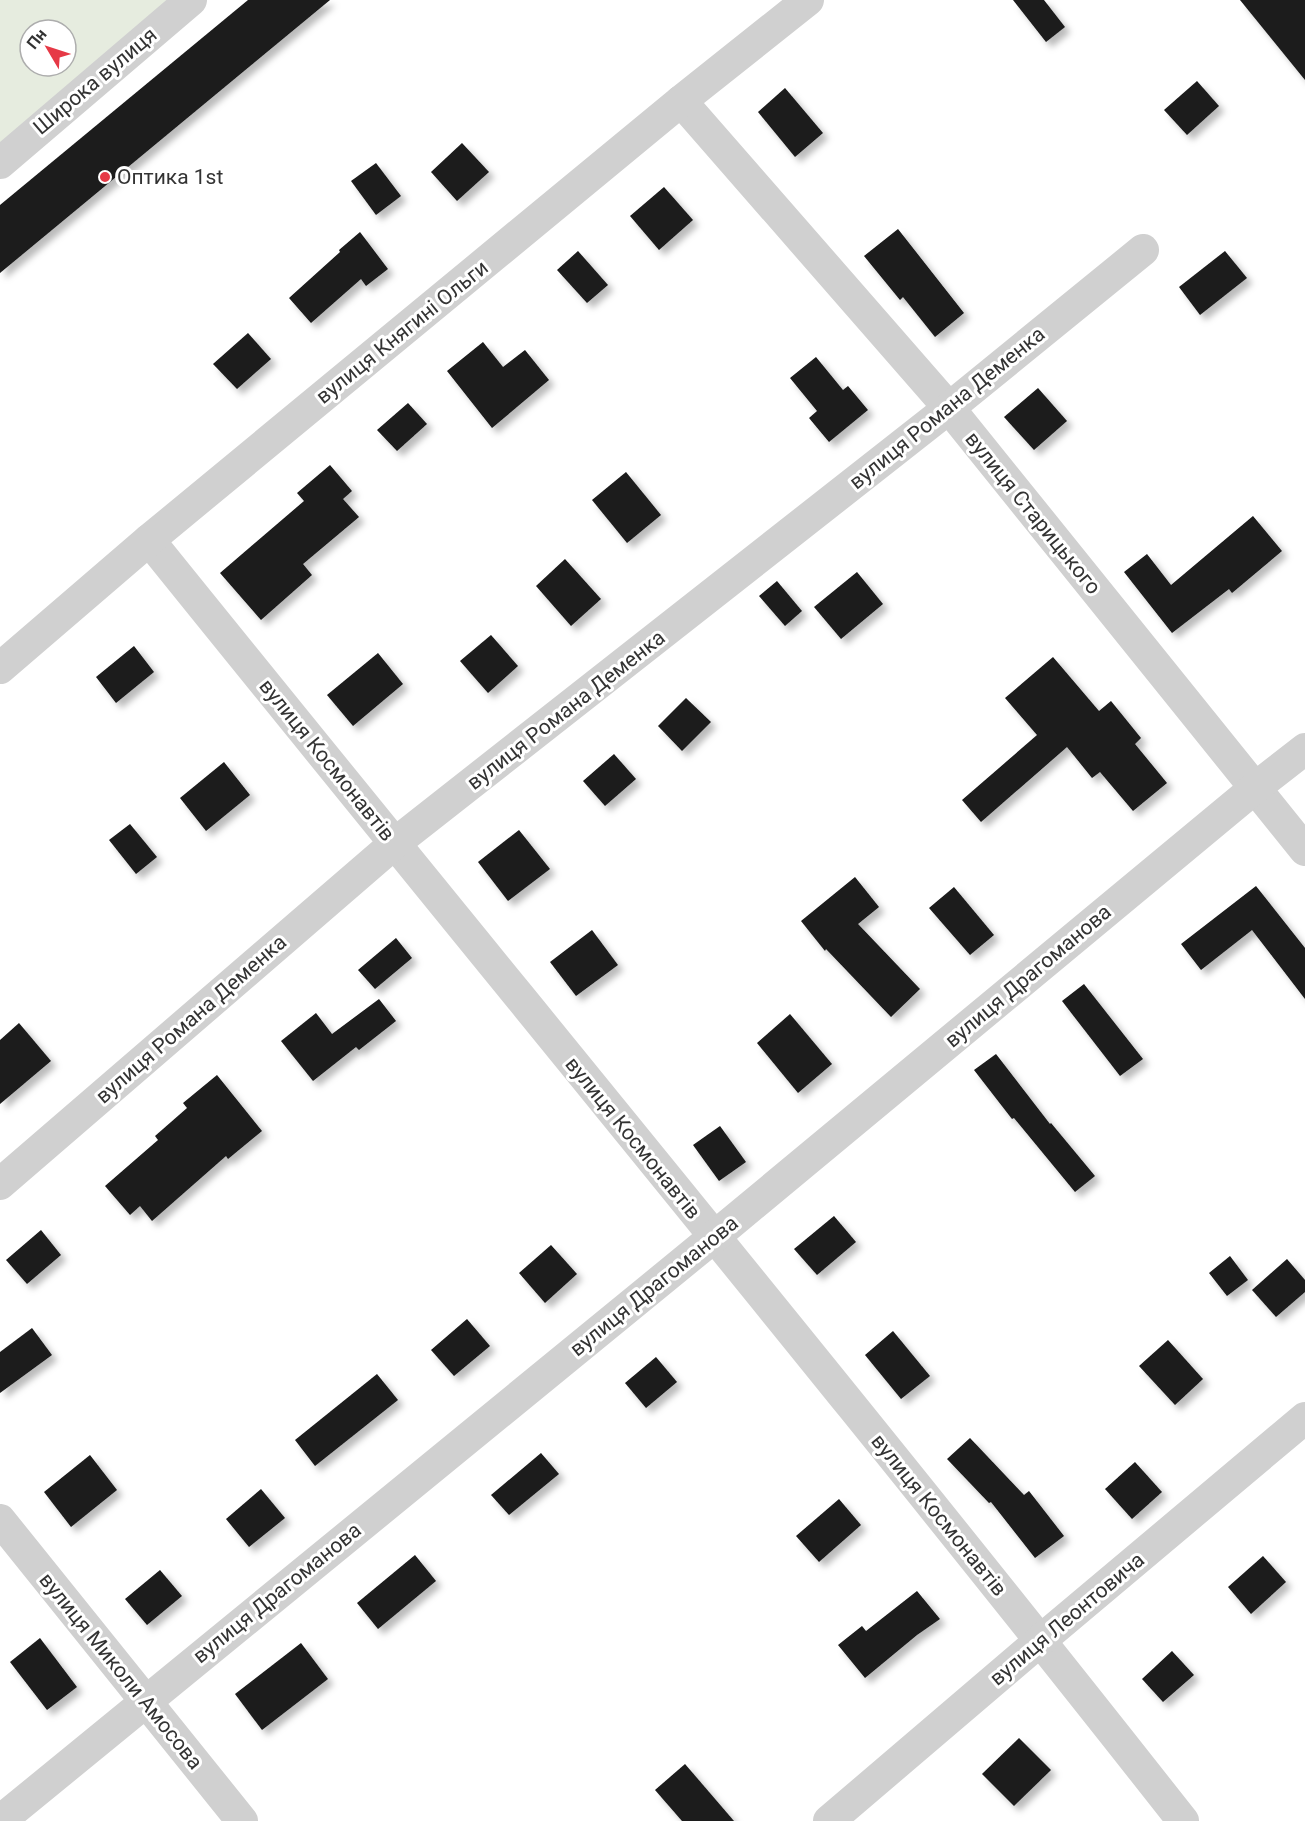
<svg xmlns="http://www.w3.org/2000/svg" width="1305" height="1821" viewBox="0 0 1305 1821" font-family="Roboto,sans-serif">
  <style>
    .green { fill: #e6ecdf; fill-rule: evenodd }
    .building { fill: #1a1a1a; filter: url(#shadow) }
    .lines { fill: none; stroke-linecap: round; stroke-linejoin: round }
    .street { stroke: #d0d0d0; stroke-width: 32 }
    .poi-dot { fill: #e63946; stroke: #fff; stroke-width: 2 }
    .labels { text-anchor: middle; dominant-baseline: central; stroke-width: 6; stroke-linejoin: round; paint-order: stroke }
    .street-label { font-size: 21px; fill: #333; stroke: #fff }
    .poi-label { font-size: 21px; fill: #333; stroke: #fff; text-anchor: start }
  </style>
  <defs>
    <filter id="shadow"><feDropShadow dx="5.5" dy="5.5" stdDeviation="3" flood-color="#0004"/></filter>
  </defs>
  <rect width="100%" height="100%" fill="#fff"/>
  <!-- green -->
  <path class="green" d="M 0,0 L 172,0 L 0,145 ZM 30,30 L 66,30 L 66,66 L 30,66 Z"/>
  <!-- building -->
  <g class="building">
    <path d="M 248,0 L 330,0 L 0,273 L 0,205 Z"/>
    <path d="M 1013,0 L 1044,0 L 1065,27 L 1046,42 Z"/>
    <path d="M 1240,0 L 1305,0 L 1305,80 Z"/>
    <path d="M 1197,81 L 1219,106 L 1187,135 L 1164,110 Z"/>
    <path d="M 785,88 L 823,133 L 795,157 L 758,112 Z"/>
    <path d="M 462,143 L 489,172 L 457,201 L 431,172 Z"/>
    <path d="M 376,163 L 401,196 L 376,215 L 351,181 Z"/>
    <path d="M 664,187 L 693,220 L 659,250 L 630,216 Z"/>
    <path d="M 898,229 L 964,313 L 935,337 L 903,297 L 900,300 L 864,256 Z"/>
    <path d="M 360,232 L 388,269 L 366,286 L 361,279 L 311,323 L 289,298 L 340,252 L 339,250 Z"/>
    <path d="M 578,251 L 608,285 L 587,303 L 557,270 Z"/>
    <path d="M 1225,251 L 1247,278 L 1200,315 L 1179,287 Z"/>
    <path d="M 248,333 L 271,359 L 237,389 L 213,364 Z"/>
    <path d="M 483,342 L 503,367 L 525,350 L 549,380 L 492,428 L 447,371 Z"/>
    <path d="M 816,357 L 843,390 L 848,386 L 868,410 L 829,442 L 809,418 L 817,411 L 790,378 Z"/>
    <path d="M 1038,388 L 1067,421 L 1034,450 L 1004,417 Z"/>
    <path d="M 408,403 L 427,424 L 397,451 L 377,430 Z"/>
    <path d="M 330,465 L 352,491 L 343,499 L 359,517 L 303,564 L 312,575 L 261,620 L 220,573 L 304,501 L 297,493 Z"/>
    <path d="M 626,472 L 661,515 L 627,543 L 592,500 Z"/>
    <path d="M 1253,516 L 1282,551 L 1232,593 L 1229,589 L 1172,633 L 1124,572 L 1147,554 L 1171,585 Z"/>
    <path d="M 565,559 L 601,599 L 571,626 L 536,586 Z"/>
    <path d="M 857,572 L 883,604 L 841,639 L 814,607 Z"/>
    <path d="M 777,581 L 802,611 L 785,626 L 759,596 Z"/>
    <path d="M 491,635 L 518,666 L 488,693 L 460,661 Z"/>
    <path d="M 134,646 L 154,672 L 116,703 L 96,677 Z"/>
    <path d="M 378,653 L 403,684 L 353,726 L 327,695 Z"/>
    <path d="M 1053,657 L 1099,711 L 1111,701 L 1141,738 L 1135,744 L 1167,783 L 1133,811 L 1100,772 L 1092,778 L 1067,747 L 981,822 L 962,800 L 1037,735 L 1005,698 Z"/>
    <path d="M 686,698 L 711,722 L 682,751 L 658,726 Z"/>
    <path d="M 614,754 L 636,779 L 605,806 L 583,781 Z"/>
    <path d="M 224,762 L 250,795 L 206,831 L 180,798 Z"/>
    <path d="M 130,824 L 157,857 L 136,874 L 109,840 Z"/>
    <path d="M 519,830 L 550,869 L 508,901 L 478,862 Z"/>
    <path d="M 855,877 L 879,907 L 858,924 L 920,989 L 891,1017 L 826,949 L 825,951 L 801,921 Z"/>
    <path d="M 1256,886 L 1305,948 L 1305,999 L 1252,930 L 1201,970 L 1181,944 Z"/>
    <path d="M 954,887 L 994,935 L 970,955 L 929,908 Z"/>
    <path d="M 592,930 L 618,965 L 576,996 L 550,962 Z"/>
    <path d="M 396,938 L 412,958 L 375,989 L 358,970 Z"/>
    <path d="M 1084,984 L 1143,1059 L 1120,1076 L 1062,1001 Z"/>
    <path d="M 379,999 L 396,1021 L 359,1050 L 356,1047 L 313,1081 L 281,1041 L 316,1013 L 332,1034 Z"/>
    <path d="M 790,1014 L 832,1064 L 798,1093 L 757,1043 Z"/>
    <path d="M 19,1023 L 51,1061 L 0,1104 L 0,1040 Z"/>
    <path d="M 996,1054 L 1050,1124 L 1051,1123 L 1095,1176 L 1075,1192 L 1014,1118 L 1012,1119 L 974,1070 Z"/>
    <path d="M 217,1075 L 262,1131 L 228,1159 L 226,1156 L 152,1221 L 140,1206 L 130,1215 L 105,1186 L 158,1140 L 155,1136 L 187,1108 L 183,1103 Z"/>
    <path d="M 720,1126 L 746,1162 L 719,1181 L 693,1145 Z"/>
    <path d="M 834,1216 L 856,1242 L 817,1275 L 794,1249 Z"/>
    <path d="M 41,1230 L 61,1255 L 27,1284 L 6,1260 Z"/>
    <path d="M 551,1245 L 577,1274 L 545,1303 L 519,1273 Z"/>
    <path d="M 1230,1256 L 1248,1280 L 1227,1296 L 1209,1273 Z"/>
    <path d="M 1287,1259 L 1305,1280 L 1305,1292 L 1276,1317 L 1252,1290 Z"/>
    <path d="M 467,1319 L 490,1346 L 454,1376 L 431,1350 Z"/>
    <path d="M 32,1328 L 52,1355 L 0,1393 L 0,1352 Z"/>
    <path d="M 893,1331 L 930,1376 L 901,1399 L 865,1355 Z"/>
    <path d="M 1168,1340 L 1203,1379 L 1175,1405 L 1139,1366 Z"/>
    <path d="M 656,1357 L 677,1382 L 646,1408 L 625,1383 Z"/>
    <path d="M 377,1374 L 398,1400 L 315,1466 L 295,1440 Z"/>
    <path d="M 970,1438 L 1024,1495 L 1029,1491 L 1064,1536 L 1035,1558 L 991,1502 L 989,1503 L 947,1459 Z"/>
    <path d="M 541,1453 L 559,1474 L 509,1515 L 491,1495 Z"/>
    <path d="M 90,1455 L 117,1490 L 71,1527 L 44,1492 Z"/>
    <path d="M 1135,1462 L 1162,1492 L 1132,1519 L 1105,1489 Z"/>
    <path d="M 261,1489 L 285,1518 L 249,1547 L 226,1519 Z"/>
    <path d="M 839,1499 L 861,1525 L 819,1562 L 796,1536 Z"/>
    <path d="M 415,1555 L 436,1581 L 378,1629 L 357,1603 Z"/>
    <path d="M 1263,1556 L 1286,1582 L 1251,1614 L 1228,1587 Z"/>
    <path d="M 160,1570 L 182,1596 L 147,1625 L 125,1599 Z"/>
    <path d="M 917,1591 L 940,1619 L 917,1635 L 865,1678 L 838,1645 L 862,1626 L 866,1631 Z"/>
    <path d="M 40,1638 L 77,1687 L 47,1710 L 10,1662 Z"/>
    <path d="M 301,1643 L 328,1679 L 262,1730 L 235,1694 Z"/>
    <path d="M 1172,1651 L 1194,1675 L 1163,1702 L 1142,1679 Z"/>
    <path d="M 1019,1738 L 1051,1770 L 1014,1806 L 982,1774 Z"/>
    <path d="M 685,1764 L 734,1821 L 682,1821 L 655,1790 Z"/>
  </g>
  <g class="lines">
    <!-- street -->
    <g class="street">
      <path d="M 681,101 L 949,408 L 1305,850"/>
      <path d="M 0,163 L 191,0"/>
      <path d="M 149,540 C 493,967 844,1390 1183,1821"/>
      <path d="M 0,668 L 149,540 L 681,101 L 808,0"/>
      <path d="M 0,1184 L 394,844 L 949,408 L 1143,250"/>
      <path d="M 0,1520 L 242,1821"/>
      <path d="M 0,1821 L 714,1237 L 1255,788 L 1305,749"/>
      <path d="M 829,1821 L 1041,1640 L 1305,1418"/>
    </g>
  </g>
  <!-- markers -->
  <circle class="poi-dot" cx="105" cy="177" r="6"/>
  <g class="labels">
    <!-- street labels -->
    <g class="street-label">
      <text transform="translate(95 81) rotate(-40)">Широка вулиця</text>
      <text transform="translate(402 332) rotate(-39)">вулиця Княгині Ольги</text>
      <text transform="translate(947 408) rotate(-39)">вулиця Романа Деменка</text>
      <text transform="translate(1033 513) rotate(51)">вулиця Старицького</text>
      <text transform="translate(566 710) rotate(-38)">вулиця Романа Деменка</text>
      <text transform="translate(327 760) rotate(51)">вулиця Космонавтів</text>
      <text transform="translate(1028 976) rotate(-40)">вулиця Драгоманова</text>
      <text transform="translate(191 1019) rotate(-41)">вулиця Романа Деменка</text>
      <text transform="translate(633 1138) rotate(51)">вулиця Космонавтів</text>
      <text transform="translate(654 1286) rotate(-39)">вулиця Драгоманова</text>
      <text transform="translate(939 1515) rotate(51)">вулиця Космонавтів</text>
      <text transform="translate(277 1593) rotate(-39)">вулиця Драгоманова</text>
      <text transform="translate(1067 1619) rotate(-40)">вулиця Леонтовича</text>
      <text transform="translate(121 1671) rotate(51)">вулиця Миколи Амосова</text>
    </g>
    <!-- poi labels -->
    <g class="poi-label">
      <text x="117" y="177">Оптика 1st</text>
    </g>
  </g>
  <!-- north arrow -->
  <g transform="translate(48 48) rotate(309)"><circle r="28" fill="#ffffff" stroke="#adadad" stroke-width="1.5"/>
  <path d="M0-4.5L10 22L0 15L-10 22Z" fill="#e63946"/>
  <text y="-9" font-size="16" font-weight="bold" text-anchor="middle" fill="#333333">Пн</text>
  </g>
</svg>
